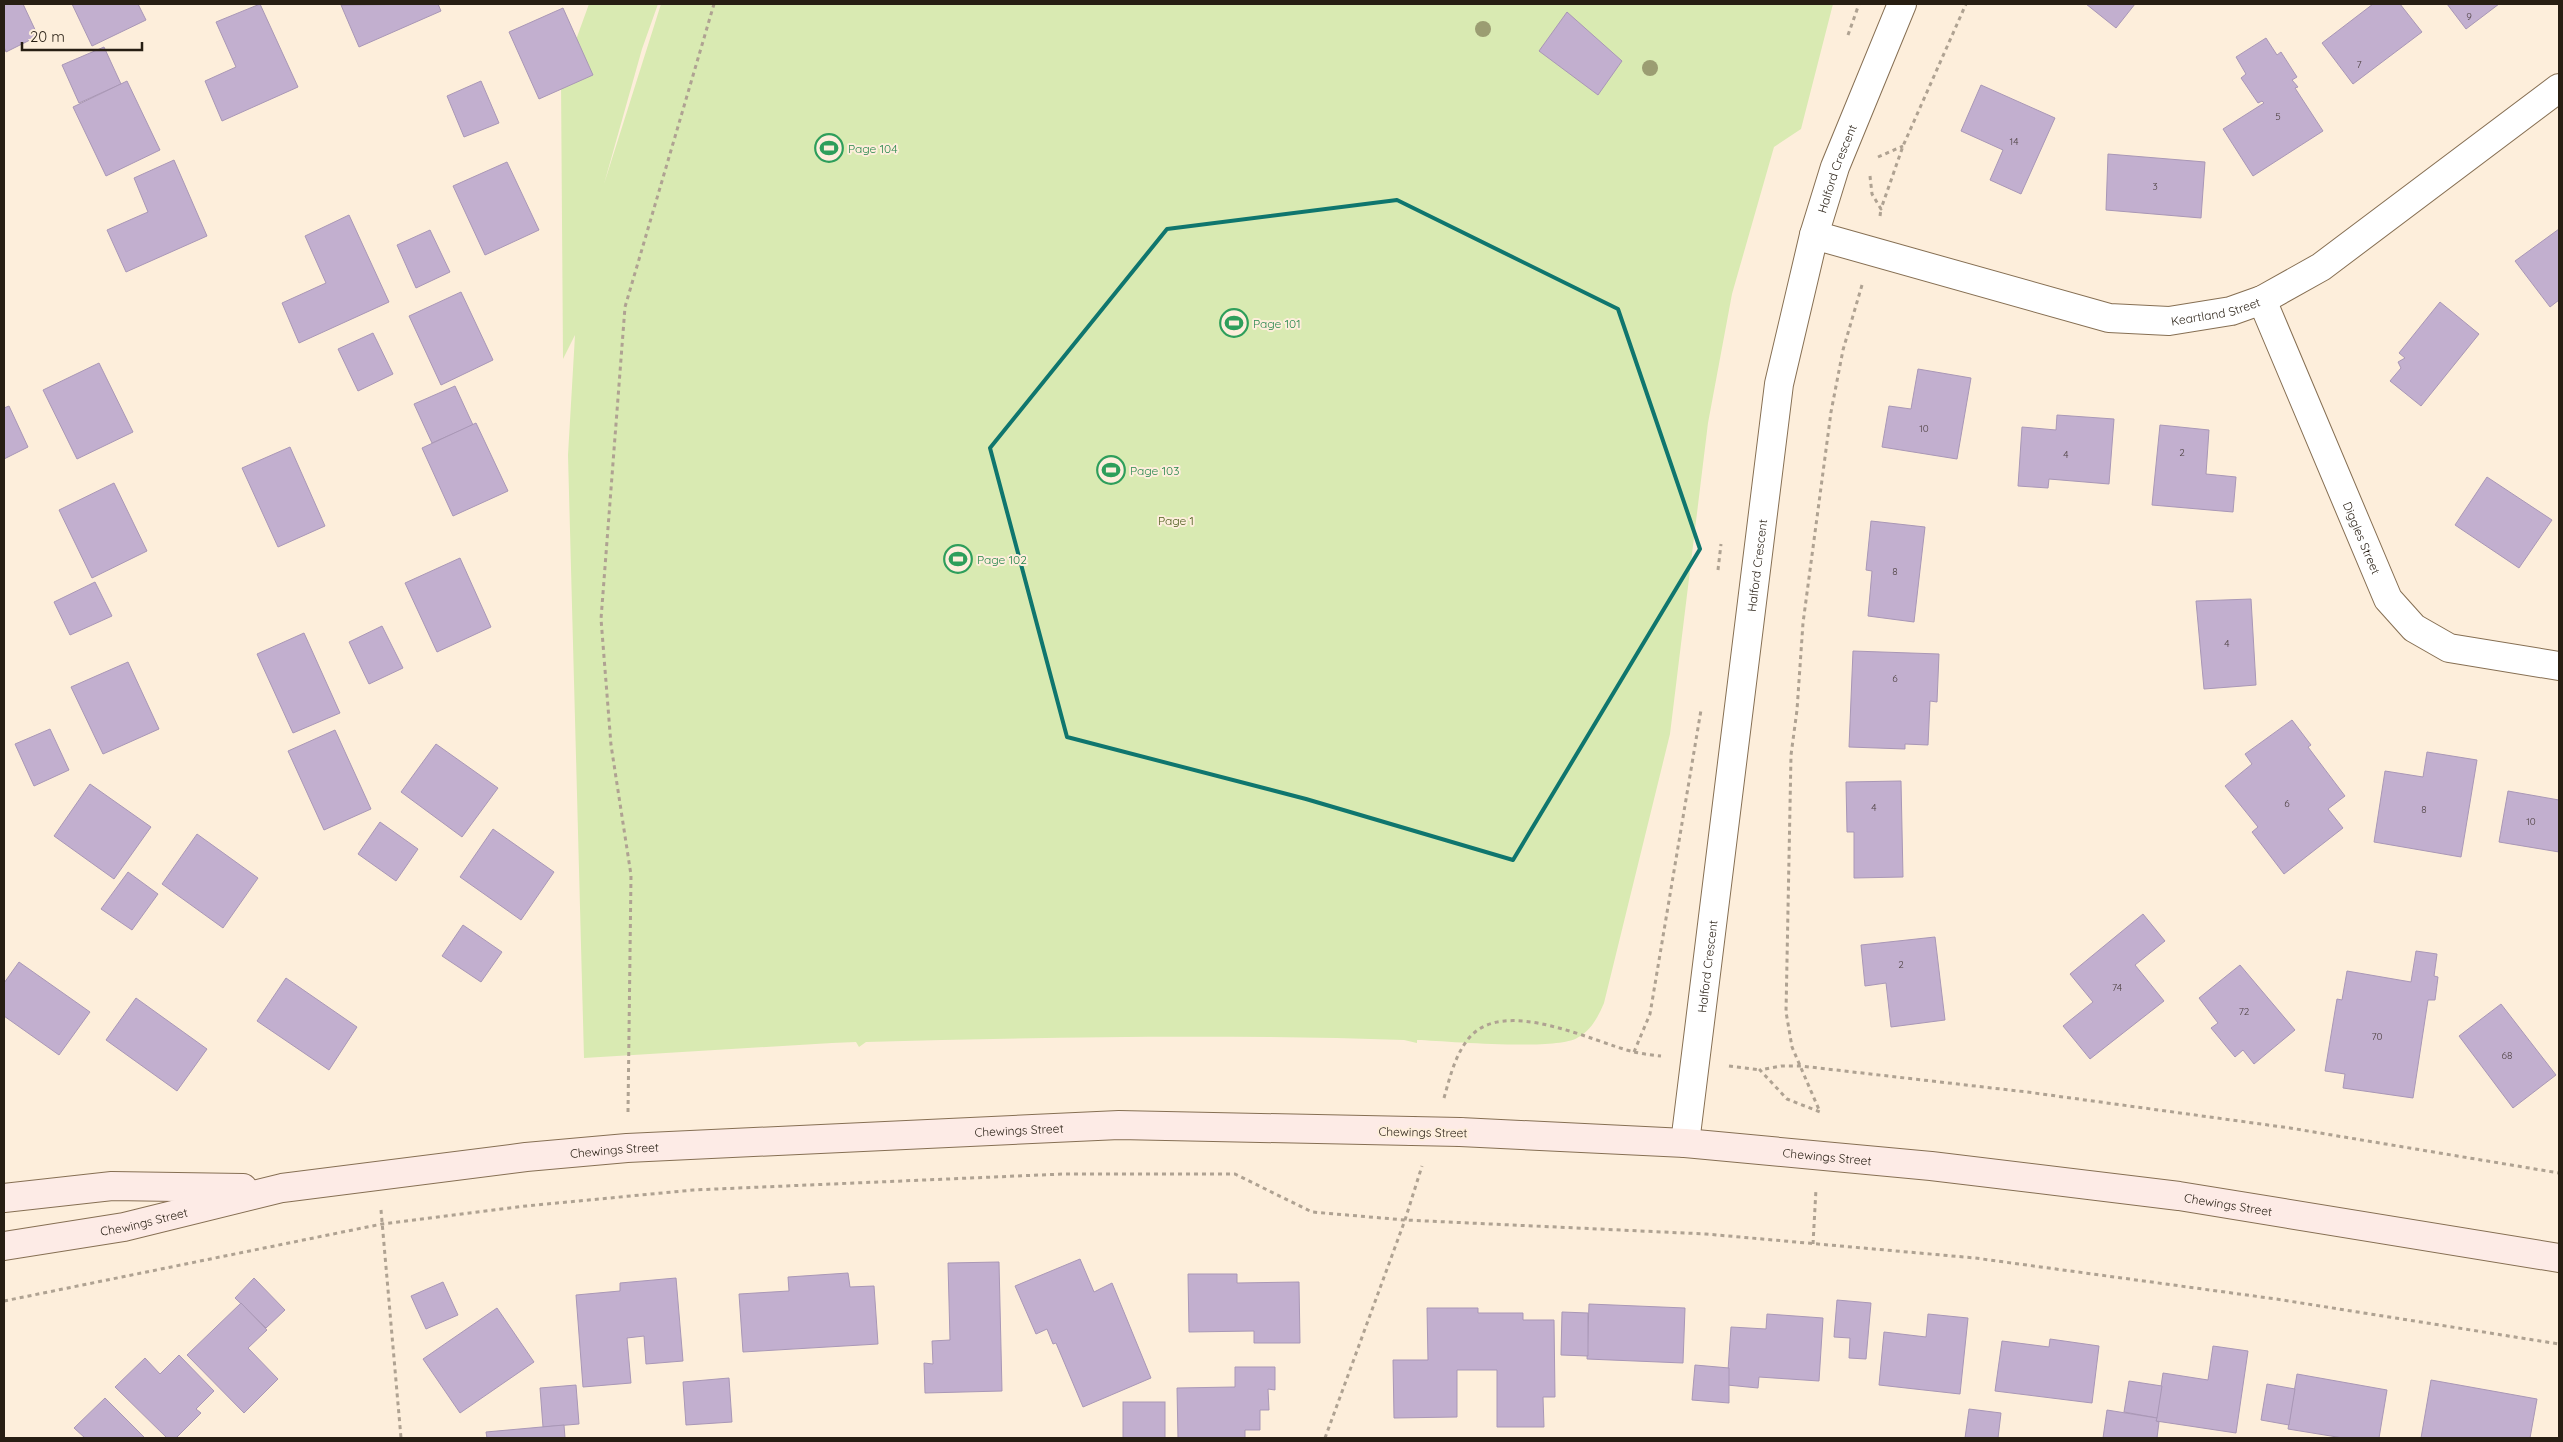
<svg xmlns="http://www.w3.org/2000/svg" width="2563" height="1442" viewBox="0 0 2563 1442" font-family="Quicksand,sans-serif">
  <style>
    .green { fill: #d9eab2 }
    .building { fill: #c2afcf; stroke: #a997b6 }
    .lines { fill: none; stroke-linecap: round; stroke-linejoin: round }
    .street-casing { stroke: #866f53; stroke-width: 30 }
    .secondary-casing { stroke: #866f53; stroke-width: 30 }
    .path { stroke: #afa292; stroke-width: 3; stroke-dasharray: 4 4; stroke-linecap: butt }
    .street { stroke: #fff; stroke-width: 28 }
    .secondary { stroke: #fdebe6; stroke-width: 28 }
    .secondary-bridge-casing { stroke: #866f53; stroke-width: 30; stroke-linecap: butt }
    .secondary-bridge { stroke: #fdebe6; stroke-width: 28 }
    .tree { fill: #9b9d72 }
    .marked { fill: none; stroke: #0f766e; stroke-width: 4; stroke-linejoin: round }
    .labels { text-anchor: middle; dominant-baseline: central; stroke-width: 4; stroke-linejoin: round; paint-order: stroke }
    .number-label { font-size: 10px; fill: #4e4242 }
    .leisure-label { font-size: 12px; fill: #27864d; stroke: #fdeedb; text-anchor: start }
    .street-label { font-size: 12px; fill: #271e13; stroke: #fdeedb }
    .park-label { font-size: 12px; fill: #4b5a1c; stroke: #fdeedb }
  </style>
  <rect width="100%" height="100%" fill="#fdeedb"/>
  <!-- green -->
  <path class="green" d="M 589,4 L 658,4 L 642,49 L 604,184 L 661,4 L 1833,4 L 1801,129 L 1774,147 L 1732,294 L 1708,423 L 1670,734 L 1604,1003 C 1598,1017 1591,1031 1577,1038 C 1554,1051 1448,1041 1417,1040 L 1417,1043 L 1404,1040 C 1225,1034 1046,1037 866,1042 L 859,1047 L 856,1042 L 832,1043 L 584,1058 L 568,455 L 575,335 L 563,359 L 561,81 Z"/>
  <!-- building -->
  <g class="building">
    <path d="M 4,4 L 23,4 L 38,36 L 6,52 L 4,47 Z"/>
    <path d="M 72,4 L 138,4 L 146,20 L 92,46 Z"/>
    <path d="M 260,4 L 298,87 L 222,121 L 205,81 L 236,67 L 216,22 Z"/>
    <path d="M 438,4 L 441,11 L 359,47 L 341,5 Z"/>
    <path d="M 2086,4 L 2135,4 L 2116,28 Z"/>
    <path d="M 2373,4 L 2400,4 L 2422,32 L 2353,84 L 2322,43 Z"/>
    <path d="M 2447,4 L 2499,4 L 2466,29 Z"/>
    <path d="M 563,8 L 593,75 L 539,99 L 509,32 Z"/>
    <path d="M 1567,12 L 1622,61 L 1598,95 L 1539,51 Z"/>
    <path d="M 2266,38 L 2277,55 L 2281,52 L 2297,77 L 2292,80 L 2298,87 L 2295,88 L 2323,131 L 2253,176 L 2223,129 L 2264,103 L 2262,101 L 2258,103 L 2241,78 L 2246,74 L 2236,57 Z"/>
    <path d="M 104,47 L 121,84 L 79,103 L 62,65 Z"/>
    <path d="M 127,81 L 160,150 L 106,176 L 73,107 Z"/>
    <path d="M 481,81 L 499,123 L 464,137 L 447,96 Z"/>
    <path d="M 1981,85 L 2055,118 L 2021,194 L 1990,180 L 2003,150 L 1961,131 Z"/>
    <path d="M 2108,154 L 2205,162 L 2201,218 L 2106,210 Z"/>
    <path d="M 174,160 L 207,236 L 126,272 L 107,230 L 148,212 L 134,178 Z"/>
    <path d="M 507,162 L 539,230 L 485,255 L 453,186 Z"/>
    <path d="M 349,215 L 389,302 L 299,343 L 282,303 L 326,283 L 305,236 Z"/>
    <path d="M 2559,229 L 2559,300 L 2550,307 L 2515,261 Z"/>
    <path d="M 430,230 L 450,272 L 416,288 L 397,245 Z"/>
    <path d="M 461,292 L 493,360 L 441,385 L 409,316 Z"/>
    <path d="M 2440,302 L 2479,334 L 2421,406 L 2390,381 L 2401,368 L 2398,362 L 2405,358 L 2399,353 Z"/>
    <path d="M 373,333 L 393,374 L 358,391 L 338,349 Z"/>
    <path d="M 99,363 L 133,432 L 77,459 L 43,390 Z"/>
    <path d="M 1918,369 L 1971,378 L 1957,459 L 1882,447 L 1889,406 L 1911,409 Z"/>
    <path d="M 455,386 L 473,425 L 432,443 L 414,404 Z"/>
    <path d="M 9,406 L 28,447 L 4,459 L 4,408 Z"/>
    <path d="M 2057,415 L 2114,419 L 2109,484 L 2049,479 L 2048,488 L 2018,486 L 2022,427 L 2056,430 Z"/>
    <path d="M 476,423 L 508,491 L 453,516 L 422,448 Z"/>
    <path d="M 2160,425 L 2209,430 L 2206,474 L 2236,477 L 2233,512 L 2152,505 Z"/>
    <path d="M 290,447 L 325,526 L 278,547 L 242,468 Z"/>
    <path d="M 2487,477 L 2552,520 L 2519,568 L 2455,525 Z"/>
    <path d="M 114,483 L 147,551 L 92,578 L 59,510 Z"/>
    <path d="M 1871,521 L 1925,527 L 1914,622 L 1868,616 L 1872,571 L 1866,570 Z"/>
    <path d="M 460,558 L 491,627 L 437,652 L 405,583 Z"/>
    <path d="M 95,582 L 112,616 L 70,635 L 54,602 Z"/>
    <path d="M 2251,599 L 2256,685 L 2204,689 L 2196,601 Z"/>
    <path d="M 382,626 L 403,668 L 369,684 L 349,642 Z"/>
    <path d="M 304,633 L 340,713 L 293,733 L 257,654 Z"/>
    <path d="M 1853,651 L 1939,654 L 1937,702 L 1930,701 L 1928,745 L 1905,744 L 1905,749 L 1849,747 Z"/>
    <path d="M 128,662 L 159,729 L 103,754 L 71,687 Z"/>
    <path d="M 2292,720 L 2311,745 L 2308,747 L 2345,796 L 2328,809 L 2343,828 L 2284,874 L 2252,832 L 2258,827 L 2225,786 L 2252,764 L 2245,754 Z"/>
    <path d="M 50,729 L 69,770 L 34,786 L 15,744 Z"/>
    <path d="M 335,730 L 371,809 L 324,830 L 288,751 Z"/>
    <path d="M 436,744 L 498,788 L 462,837 L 401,792 Z"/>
    <path d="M 2427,752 L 2477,760 L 2461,857 L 2374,842 L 2385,771 L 2423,777 Z"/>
    <path d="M 1901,781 L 1903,877 L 1854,878 L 1854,832 L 1847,832 L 1846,782 Z"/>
    <path d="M 90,784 L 151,827 L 114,879 L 54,836 Z"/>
    <path d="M 2508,791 L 2559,800 L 2559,852 L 2499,842 Z"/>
    <path d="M 380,822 L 418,849 L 396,881 L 358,854 Z"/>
    <path d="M 493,829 L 554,872 L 521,920 L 460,877 Z"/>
    <path d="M 197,834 L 258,878 L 223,928 L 162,884 Z"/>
    <path d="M 128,872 L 158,894 L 132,930 L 101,909 Z"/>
    <path d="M 2143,914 L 2165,941 L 2135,965 L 2164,1001 L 2090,1059 L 2063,1026 L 2093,1002 L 2070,974 Z"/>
    <path d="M 463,925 L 502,952 L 481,982 L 442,956 Z"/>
    <path d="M 1935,937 L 1945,1020 L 1891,1027 L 1886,983 L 1865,986 L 1861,945 Z"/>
    <path d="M 2416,951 L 2437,954 L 2434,976 L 2438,977 L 2435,1000 L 2428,1000 L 2413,1098 L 2343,1088 L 2345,1074 L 2325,1071 L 2337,999 L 2342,1000 L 2347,971 L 2411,982 Z"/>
    <path d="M 19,962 L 90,1012 L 59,1055 L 4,1016 L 4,983 Z"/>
    <path d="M 2240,965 L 2295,1030 L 2254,1064 L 2243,1050 L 2235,1057 L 2211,1028 L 2218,1023 L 2199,998 Z"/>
    <path d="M 286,978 L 357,1027 L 329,1070 L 257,1021 Z"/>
    <path d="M 136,998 L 207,1049 L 177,1091 L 106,1040 Z"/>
    <path d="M 2501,1004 L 2556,1075 L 2513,1108 L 2459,1036 Z"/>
    <path d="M 1080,1259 L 1094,1292 L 1112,1283 L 1151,1378 L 1083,1407 L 1056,1343 L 1053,1344 L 1047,1329 L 1036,1334 L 1015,1286 Z"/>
    <path d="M 999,1262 L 1002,1391 L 925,1393 L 924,1363 L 933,1364 L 932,1341 L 950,1340 L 948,1263 Z"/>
    <path d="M 848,1273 L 850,1287 L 874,1286 L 878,1344 L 743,1352 L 739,1294 L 789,1291 L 788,1277 Z"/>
    <path d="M 1188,1274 L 1237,1274 L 1237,1283 L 1299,1282 L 1300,1343 L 1254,1343 L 1254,1331 L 1189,1332 Z"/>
    <path d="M 254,1278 L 285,1310 L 266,1328 L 235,1298 Z"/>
    <path d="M 676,1278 L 683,1361 L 646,1364 L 644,1336 L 627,1338 L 631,1383 L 583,1387 L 576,1295 L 620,1291 L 620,1283 Z"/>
    <path d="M 443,1282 L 458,1315 L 426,1329 L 411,1296 Z"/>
    <path d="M 1837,1300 L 1871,1303 L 1866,1359 L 1849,1358 L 1850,1338 L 1834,1337 Z"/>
    <path d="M 241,1303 L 267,1330 L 248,1348 L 278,1379 L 244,1413 L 187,1355 Z"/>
    <path d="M 1589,1304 L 1685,1308 L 1683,1363 L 1587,1359 Z"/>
    <path d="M 497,1308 L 534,1362 L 460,1413 L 423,1359 Z"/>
    <path d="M 1427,1308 L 1478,1308 L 1478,1313 L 1523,1313 L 1523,1320 L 1554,1320 L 1555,1397 L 1543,1397 L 1544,1427 L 1497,1427 L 1497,1370 L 1457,1370 L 1457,1417 L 1394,1418 L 1393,1360 L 1428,1360 Z"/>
    <path d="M 1562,1312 L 1588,1313 L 1588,1356 L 1561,1355 Z"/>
    <path d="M 1767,1314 L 1823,1318 L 1819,1381 L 1759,1377 L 1758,1388 L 1727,1385 L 1731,1327 L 1766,1329 Z"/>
    <path d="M 1928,1314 L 1968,1318 L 1960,1394 L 1879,1385 L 1884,1332 L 1926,1337 Z"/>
    <path d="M 2050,1339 L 2099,1346 L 2092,1403 L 1995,1391 L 2002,1341 L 2049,1347 Z"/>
    <path d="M 2213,1346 L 2248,1351 L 2236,1433 L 2156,1421 L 2163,1373 L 2208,1380 Z"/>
    <path d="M 179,1355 L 214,1391 L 196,1409 L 201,1413 L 176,1438 L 167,1438 L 115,1387 L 145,1358 L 160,1374 Z"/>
    <path d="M 1695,1365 L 1729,1368 L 1729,1403 L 1692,1400 Z"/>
    <path d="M 1235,1367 L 1275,1367 L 1275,1390 L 1268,1389 L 1269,1410 L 1260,1410 L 1260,1430 L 1245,1430 L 1245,1438 L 1178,1438 L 1177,1388 L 1235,1387 Z"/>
    <path d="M 2297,1374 L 2387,1390 L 2379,1438 L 2343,1438 L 2288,1429 Z"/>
    <path d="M 729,1378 L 732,1422 L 686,1425 L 683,1382 Z"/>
    <path d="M 2431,1380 L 2537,1399 L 2530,1438 L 2421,1438 Z"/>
    <path d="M 2129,1381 L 2162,1386 L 2157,1418 L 2124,1412 Z"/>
    <path d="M 2267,1384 L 2295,1389 L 2289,1425 L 2261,1420 Z"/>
    <path d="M 576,1385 L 579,1424 L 543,1427 L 540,1388 Z"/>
    <path d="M 105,1398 L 145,1438 L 85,1438 L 74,1428 Z"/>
    <rect x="1123" y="1402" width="42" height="36"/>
    <path d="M 1969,1409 L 2001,1413 L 1998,1438 L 1965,1438 Z"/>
    <path d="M 2107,1410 L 2157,1418 L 2156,1421 L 2159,1422 L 2157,1438 L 2103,1438 Z"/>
    <path d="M 564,1425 L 565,1438 L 487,1438 L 486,1432 Z"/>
  </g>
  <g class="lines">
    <defs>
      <g id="street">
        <path id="s1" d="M 1814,235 L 2109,318 L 2169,321 L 2231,311 L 2262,300 L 2321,267 L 2559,88"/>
        <path id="s2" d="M 2262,300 L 2388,599 L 2414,628 L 2449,648 L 2559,666"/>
        <path id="s3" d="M 1685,1143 L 1779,384 L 1814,235 L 1835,167 L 1902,4"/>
      </g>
      <g id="secondary">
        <path id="s4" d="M 1460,1132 L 1685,1143 L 1931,1166 L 2179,1196 L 2559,1258"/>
        <path d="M 4,1198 L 112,1186 L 243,1188"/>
        <path id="s5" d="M 4,1246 L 124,1227 L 282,1188 L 526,1157 L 627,1148 L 1119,1125 L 1412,1131"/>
      </g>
    </defs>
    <!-- street casing -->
    <use href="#street" class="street-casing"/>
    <!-- secondary casing -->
    <use href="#secondary" class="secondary-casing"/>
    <!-- path -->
    <g class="path">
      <path d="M 1848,35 L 1859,4"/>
      <path d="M 1878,157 L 1903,146"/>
      <path d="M 1870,176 L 1872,194 L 1881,209 L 1903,146 L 1966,4"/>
      <path d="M 1880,216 L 1881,209"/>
      <path d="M 1862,285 L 1843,350 L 1831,412 L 1803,623 L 1797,710 L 1791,755 L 1786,1012 L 1792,1047 L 1820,1112 L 1787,1099 L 1760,1070 L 1781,1066 L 1801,1066 L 2027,1092 L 2290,1128 L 2559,1173"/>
      <path d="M 1718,570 L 1721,544"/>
      <path d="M 1634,1052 L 1650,1014 L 1701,710"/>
      <path d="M 1729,1066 L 1760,1070"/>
      <path d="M 1444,1098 C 1450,1077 1455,1055 1469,1038 C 1504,996 1593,1042 1634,1052 C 1643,1054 1652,1055 1661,1056"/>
      <path d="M 628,1112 L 631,875 L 611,745 L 601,619 L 625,307 L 714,4"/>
      <path d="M 381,1210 L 401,1438"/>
      <path d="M 1813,1244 L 1816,1189"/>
      <path d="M 4,1301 L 382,1224 L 526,1206 L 693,1190 L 1063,1174 L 1235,1174 L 1312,1212 L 1405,1220 L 1706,1234 L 1975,1258 L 2276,1299 L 2559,1344"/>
      <path d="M 1325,1438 L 1405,1220 L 1422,1166"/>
    </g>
    <!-- street -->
    <use href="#street" class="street"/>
    <!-- secondary -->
    <use href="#secondary" class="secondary"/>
    <defs>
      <path id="secondary-bridge" d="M 1412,1131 L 1460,1132"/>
    </defs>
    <!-- secondary-bridge casing -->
    <use href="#secondary-bridge" class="secondary-bridge-casing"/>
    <!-- secondary-bridge -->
    <use href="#secondary-bridge" class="secondary-bridge"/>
  </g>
  <!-- trees -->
  <g class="tree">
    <circle cx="1483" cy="29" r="8"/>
    <circle cx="1650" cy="68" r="8"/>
  </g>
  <!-- marked area -->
  <path class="marked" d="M 1397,200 L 1618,309 L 1700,549 L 1513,860 L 1306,799 L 1067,737 L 990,448 L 1167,229 Z"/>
  <!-- icons -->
  <defs>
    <symbol id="stadium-ring" viewBox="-11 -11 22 22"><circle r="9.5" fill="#fdeedb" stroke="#2e9e5b" stroke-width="1.5"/><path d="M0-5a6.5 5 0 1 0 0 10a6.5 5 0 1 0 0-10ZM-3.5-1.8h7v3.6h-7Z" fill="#2e9e5b"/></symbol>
  </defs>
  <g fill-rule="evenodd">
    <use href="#stadium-ring" x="813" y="132" width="32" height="32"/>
    <use href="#stadium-ring" x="1218" y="307" width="32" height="32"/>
    <use href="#stadium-ring" x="1095" y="454" width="32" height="32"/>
    <use href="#stadium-ring" x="942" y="543" width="32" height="32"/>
  </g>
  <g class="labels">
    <!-- number labels -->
    <g class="number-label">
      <text x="2469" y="16">9</text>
      <text x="2359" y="64">7</text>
      <text x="2278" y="116">5</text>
      <text x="2014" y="141">14</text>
      <text x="2155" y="186">3</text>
      <text x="1924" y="428">10</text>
      <text x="2182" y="452">2</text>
      <text x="2066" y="454">4</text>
      <text x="1895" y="571">8</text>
      <text x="2227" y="643">4</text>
      <text x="1895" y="678">6</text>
      <text x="2287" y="803">6</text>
      <text x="1874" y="807">4</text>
      <text x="2424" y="809">8</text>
      <text x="2531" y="821">10</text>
      <text x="1901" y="964">2</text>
      <text x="2117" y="987">74</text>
      <text x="2244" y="1011">72</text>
      <text x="2377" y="1036">70</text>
      <text x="2507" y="1055">68</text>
    </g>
    <!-- leisure labels -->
    <g class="leisure-label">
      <text x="848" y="148">Page 104</text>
      <text x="1253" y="323">Page 101</text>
      <text x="1130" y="470">Page 103</text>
      <text x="977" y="559">Page 102</text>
    </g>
    <!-- street labels -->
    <g class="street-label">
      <text stroke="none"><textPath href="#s3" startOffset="988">Halford Crescent</textPath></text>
      <text stroke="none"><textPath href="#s1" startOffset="414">Keartland Street</textPath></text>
      <text stroke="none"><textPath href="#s2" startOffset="258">Diggles Street</textPath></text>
      <text stroke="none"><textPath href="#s3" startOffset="582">Halford Crescent</textPath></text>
      <text stroke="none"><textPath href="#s3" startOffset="178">Halford Crescent</textPath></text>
      <text stroke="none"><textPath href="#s5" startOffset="1024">Chewings Street</textPath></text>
      <text transform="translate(1423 1132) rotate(1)">Chewings Street</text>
      <text stroke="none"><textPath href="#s5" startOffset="619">Chewings Street</textPath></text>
      <text stroke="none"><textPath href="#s4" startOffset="368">Chewings Street</textPath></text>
      <text stroke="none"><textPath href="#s4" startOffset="772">Chewings Street</textPath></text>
      <text stroke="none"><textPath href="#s5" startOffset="142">Chewings Street</textPath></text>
    </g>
    <!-- park labels -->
    <g class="park-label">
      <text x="1176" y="520">Page 1</text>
    </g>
  </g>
  <!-- border -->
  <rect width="2563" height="1442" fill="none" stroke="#271e13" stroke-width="10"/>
  <!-- scale -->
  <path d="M22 42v8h120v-8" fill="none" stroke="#271e13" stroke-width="2.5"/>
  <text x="30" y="42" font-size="15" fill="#271e13" stroke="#fdeedb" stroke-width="4" paint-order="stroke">20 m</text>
</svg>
